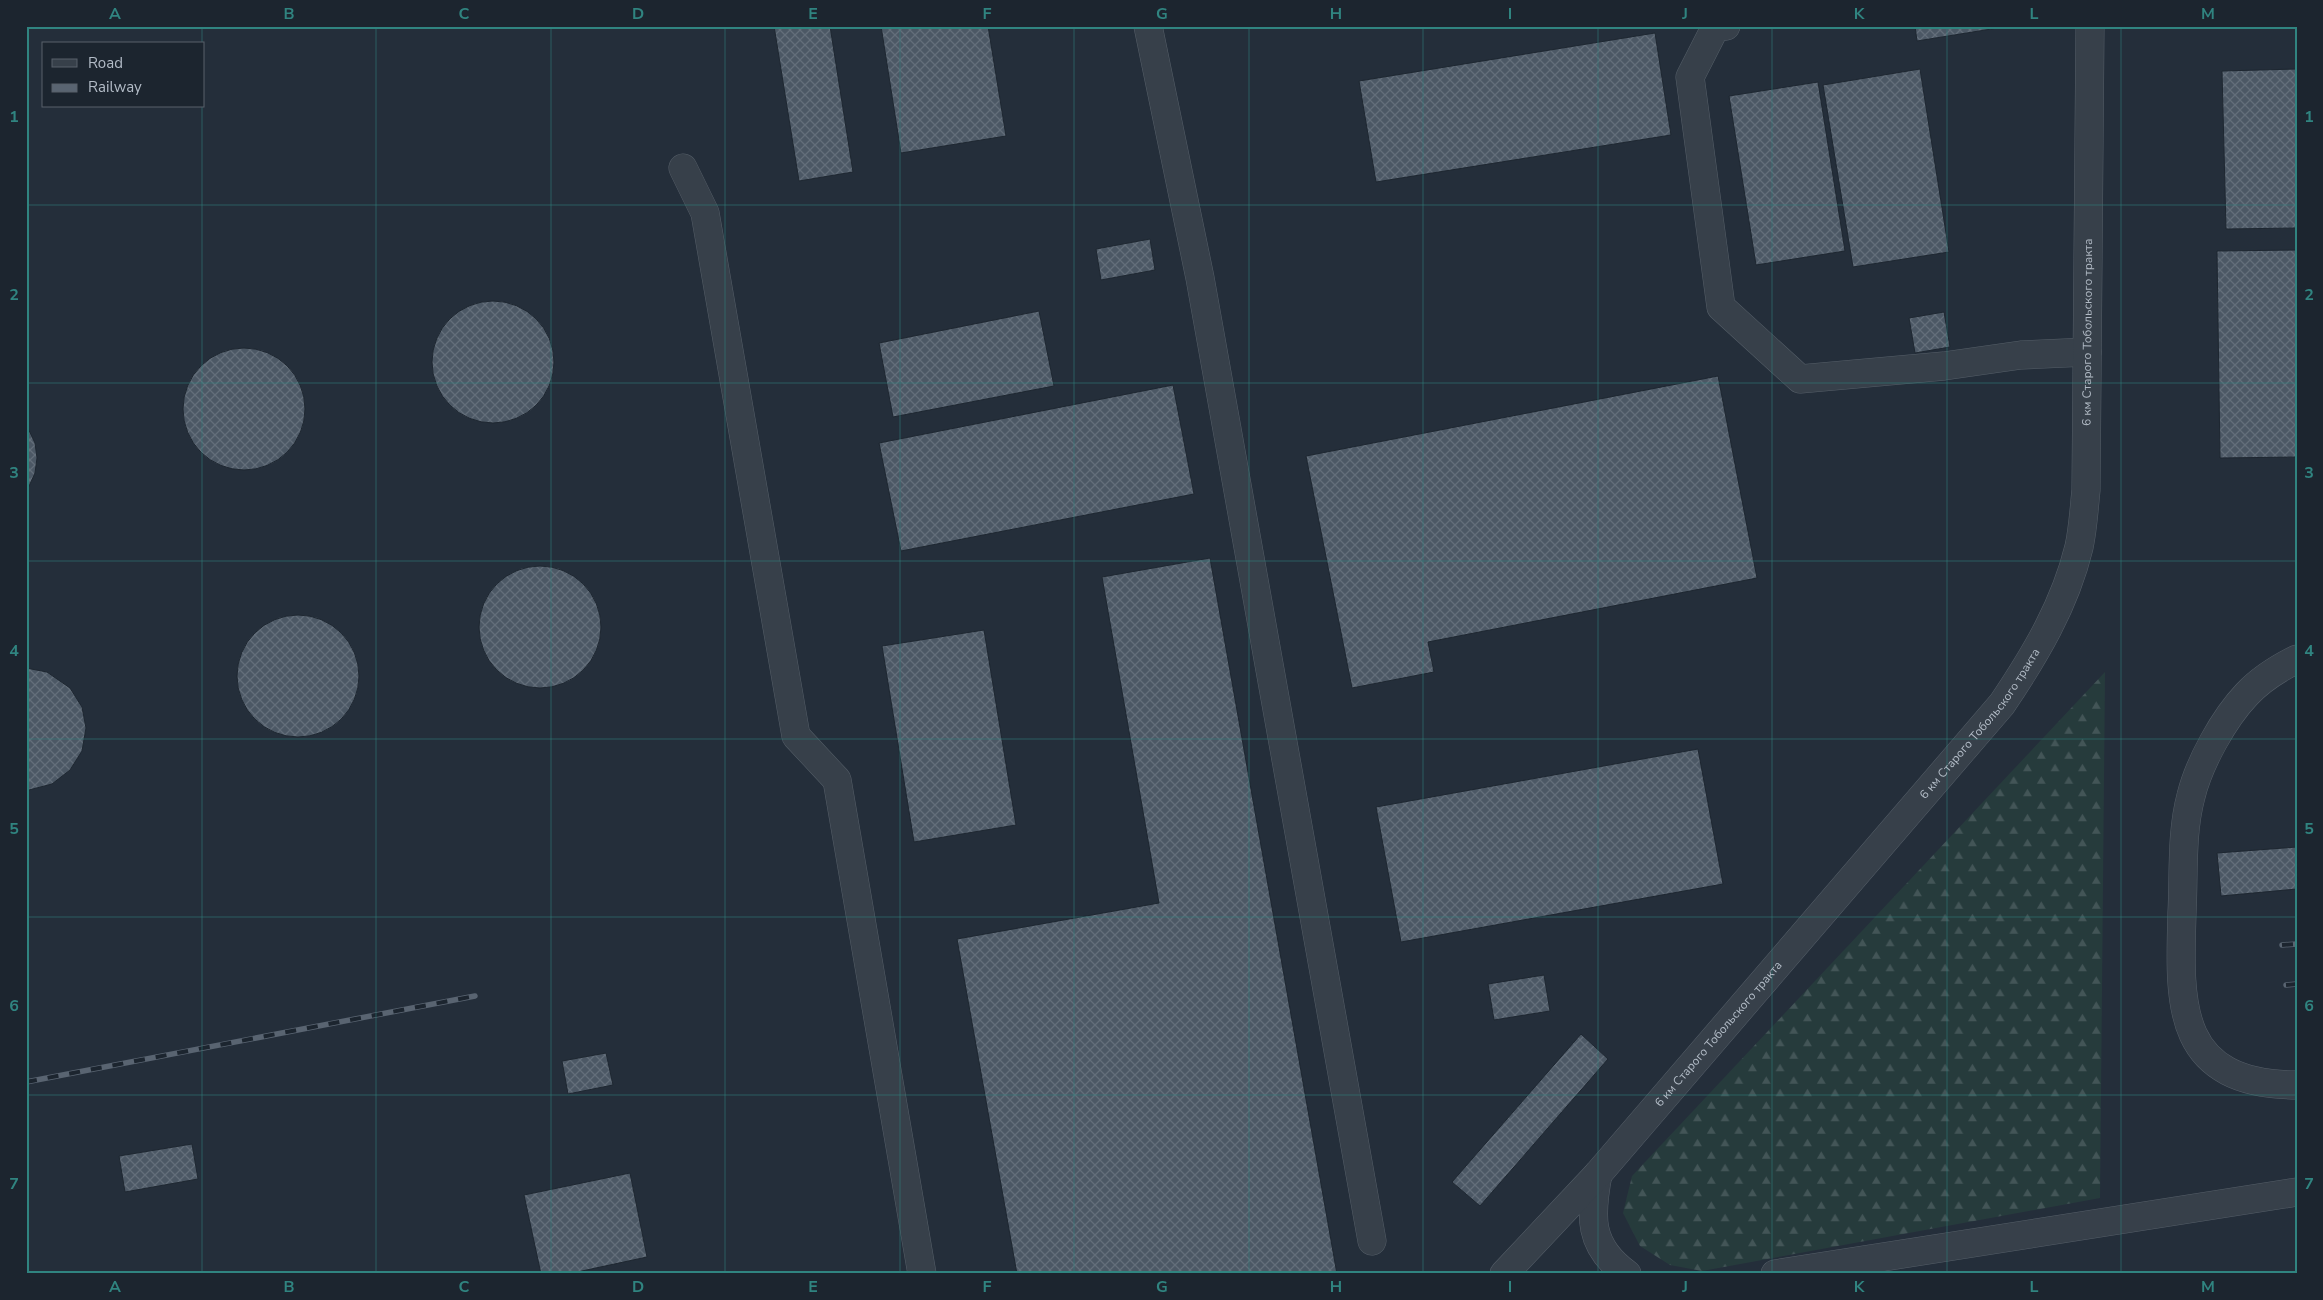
<svg xmlns="http://www.w3.org/2000/svg" width="2323" height="1300" viewBox="0 0 2323 1300" font-family="'Nunito Sans',sans-serif">
  <style>
    .forest { fill: url(#forest-firs) }
    .building { fill: url(#building-cross-hatch); stroke: #1e2731 }
    .lines { fill: none; stroke-linecap: round; stroke-linejoin: round }
    .minor-casing { stroke: #555e68; stroke-width: 29 }
    .minor { stroke: #37404a; stroke-width: 28 }
    .rail-casing { stroke: #596471; stroke-width: 5.5 }
    .rail { stroke: #1c252f; stroke-width: 4; stroke-dasharray: 11; stroke-linecap: butt }
    .grid { fill: none; stroke: #308480; stroke-width: 1; stroke-opacity: 0.55 }
    .labels { text-anchor: middle; dominant-baseline: central; stroke-width: 4.5; stroke-linejoin: round; paint-order: stroke }
    .street-label { font-size: 12px; fill: #b2bbc6; stroke: #1c252f }
    .neatline { fill: none; stroke: #308480; stroke-width: 2 }
    .grid-label { font-size: 16px; text-anchor: middle; font-weight: bold; fill: #308480 }
  </style>
  <defs>
    <pattern id="forest-firs" width="22" height="20" patternUnits="userSpaceOnUse" patternTransform="scale(1.25)"><rect width="22" height="20" fill="#263b3c"/><path d="M5 1l3.5 6h-7zM16 11l3.5 6h-7z" fill="#435557"/></pattern>
    <pattern id="building-cross-hatch" width="8" height="8" patternUnits="userSpaceOnUse" patternTransform="scale(1.25)"><rect width="8" height="8" fill="#4c5865"/><path d="M0 0l8 8M0 8l8-8" fill="none" stroke="#636e7a"/></pattern>
  </defs>
  <rect width="100%" height="100%" fill="#242e3a"/>
  <!-- forest -->
  <path class="forest" d="M 2105,672 L 2100,1198 L 1702,1271 L 1670,1265 L 1640,1246 L 1623,1213 L 1632,1176 Z"/>
  <!-- building -->
  <g class="building">
    <path d="M 774,26 L 830,26 L 853,172 L 799,181 Z"/>
    <path d="M 881,26 L 988,26 L 1006,136 L 901,153 Z"/>
    <path d="M 1915,26 L 2010,26 L 1917,41 Z"/>
    <path d="M 1655,33 L 1671,135 L 1376,182 L 1359,81 Z"/>
    <path d="M 1920,69 L 1949,252 L 1853,267 L 1823,85 Z"/>
    <path d="M 2297,69 L 2297,228 L 2226,229 L 2222,71 Z"/>
    <path d="M 1818,82 L 1845,251 L 1756,265 L 1729,96 Z"/>
    <path d="M 1150,239 L 1155,270 L 1101,280 L 1096,249 Z"/>
    <path d="M 2297,250 L 2297,457 L 2220,458 L 2217,251 Z"/>
    <circle cx="493" cy="362" r="61"/>
    <path d="M 1039,311 L 1054,386 L 893,417 L 879,343 Z"/>
    <path d="M 1944,312 L 1950,347 L 1915,353 L 1909,318 Z"/>
    <circle cx="244" cy="409" r="61"/>
    <path d="M 1718,376 L 1757,578 L 1428,642 L 1434,672 L 1352,688 L 1306,456 Z"/>
    <path d="M 1173,385 L 1194,494 L 901,551 L 879,443 Z"/>
    <path d="M 26,424 L 35,443 L 37,458 L 35,473 L 26,493 Z"/>
    <path d="M 1210,558 L 1337,1274 L 1017,1274 L 957,939 L 1159,903 L 1102,577 Z"/>
    <circle cx="540" cy="627" r="61"/>
    <circle cx="298" cy="676" r="61"/>
    <path d="M 984,630 L 1016,825 L 914,842 L 882,646 Z"/>
    <path d="M 26,668 L 47,672 L 70,688 L 82,707 L 86,728 L 82,751 L 70,770 L 52,784 L 29,790 L 26,790 Z"/>
    <path d="M 1698,749 L 1723,884 L 1401,942 L 1376,807 Z"/>
    <path d="M 2297,847 L 2297,889 L 2221,896 L 2217,853 Z"/>
    <path d="M 1544,975 L 1550,1011 L 1494,1020 L 1488,984 Z"/>
    <path d="M 1581,1034 L 1608,1059 L 1480,1206 L 1452,1182 Z"/>
    <path d="M 606,1053 L 613,1085 L 568,1094 L 562,1061 Z"/>
    <path d="M 192,1144 L 198,1179 L 125,1192 L 119,1156 Z"/>
    <path d="M 630,1173 L 647,1257 L 568,1274 L 541,1274 L 524,1195 Z"/>
  </g>
  <g class="lines">
    <defs>
      <g id="minor">
        <path d="M 1148,26 L 1200,278 L 1372,1241"/>
        <path d="M 1726,26 L 1715,28 L 1690,77 L 1721,307 L 1800,379 L 1944,366 L 2021,355 L 2087,352"/>
        <path d="M 683,168 L 705,213 L 796,736 L 837,780 L 922,1274"/>
        <path d="M 2297,659 C 2279,668 2261,679 2247,694 C 2224,718 2199,763 2191,796 C 2181,833 2184,874 2182,913 C 2179,1007 2176,1084 2297,1085"/>
        <path d="M 1598,1174 C 1590,1216 1588,1246 1627,1274"/>
        <path id="s1" d="M 1504,1274 L 1598,1174 L 2002,704 C 2035,655 2065,605 2079,547 C 2083,529 2084,509 2086,490 L 2090,26"/>
        <path d="M 1775,1274 L 2297,1192"/>
      </g>
    </defs>
    <!-- minor casing -->
    <use href="#minor" class="minor-casing"/>
    <!-- minor -->
    <use href="#minor" class="minor"/>
    <defs>
      <g id="rail">
        <path d="M 2282,945 L 2297,944"/>
        <path d="M 2286,985 L 2297,984"/>
        <path d="M 26,1082 L 475,996"/>
      </g>
    </defs>
    <!-- rail casing -->
    <use href="#rail" class="rail-casing"/>
    <!-- rail -->
    <use href="#rail" class="rail"/>
  </g>
  <!-- grid -->
  <path class="grid" d="M 202,26 L 202,44M 376,26 L 376,1274M 551,26 L 551,1274M 725,26 L 725,1274M 900,26 L 900,1274M 1074,26 L 1074,1274M 1249,26 L 1249,1274M 1423,26 L 1423,1274M 1598,26 L 1598,1274M 1772,26 L 1772,1274M 1947,26 L 1947,1274M 2121,26 L 2121,1274M 202,106 L 202,1274M 26,205 L 2297,205M 26,383 L 2297,383M 26,561 L 2297,561M 26,739 L 2297,739M 26,917 L 2297,917M 26,1095 L 2297,1095"/>
  <g class="labels">
    <!-- street labels -->
    <g class="street-label">
      <text stroke="none"><textPath href="#s1" startOffset="1148">6 км Старого Тобольского тракта</textPath></text>
      <text stroke="none"><textPath href="#s1" startOffset="728">6 км Старого Тобольского тракта</textPath></text>
      <text stroke="none"><textPath href="#s1" startOffset="322">6 км Старого Тобольского тракта</textPath></text>
    </g>
  </g>
  <!-- border -->
  <rect width="2323" height="1300" fill="none" stroke="#1c252f" stroke-width="55"/>
  <!-- legend -->
  <rect x="42" y="42" width="162" height="65" fill="#1c252f" stroke="#58616b"/>
  <rect x="52" y="59" width="25" height="8" fill="#37404a" stroke="#58616b"/>
  <text x="88" y="68" font-size="15" fill="#b2bbc6">Road</text>
  <rect x="52" y="84" width="25" height="8" fill="#596471" stroke="#58616b"/>
  <text x="88" y="92" font-size="15" fill="#b2bbc6">Railway</text>
  <rect x="28" y="28" width="2268" height="1244" class="neatline"/>
  <g class="grid-label">
    <text x="115" y="19">A</text>
    <text x="289" y="19">B</text>
    <text x="464" y="19">C</text>
    <text x="638" y="19">D</text>
    <text x="813" y="19">E</text>
    <text x="987" y="19">F</text>
    <text x="1162" y="19">G</text>
    <text x="1336" y="19">H</text>
    <text x="1510" y="19">I</text>
    <text x="1685" y="19">J</text>
    <text x="1859" y="19">K</text>
    <text x="2034" y="19">L</text>
    <text x="2208" y="19">M</text>
    <text x="14" y="122">1</text>
    <text x="2309" y="122">1</text>
    <text x="14" y="300">2</text>
    <text x="2309" y="300">2</text>
    <text x="14" y="478">3</text>
    <text x="2309" y="478">3</text>
    <text x="14" y="656">4</text>
    <text x="2309" y="656">4</text>
    <text x="14" y="834">5</text>
    <text x="2309" y="834">5</text>
    <text x="14" y="1011">6</text>
    <text x="2309" y="1011">6</text>
    <text x="14" y="1189">7</text>
    <text x="2309" y="1189">7</text>
    <text x="115" y="1292">A</text>
    <text x="289" y="1292">B</text>
    <text x="464" y="1292">C</text>
    <text x="638" y="1292">D</text>
    <text x="813" y="1292">E</text>
    <text x="987" y="1292">F</text>
    <text x="1162" y="1292">G</text>
    <text x="1336" y="1292">H</text>
    <text x="1510" y="1292">I</text>
    <text x="1685" y="1292">J</text>
    <text x="1859" y="1292">K</text>
    <text x="2034" y="1292">L</text>
    <text x="2208" y="1292">M</text>
  </g>
</svg>
